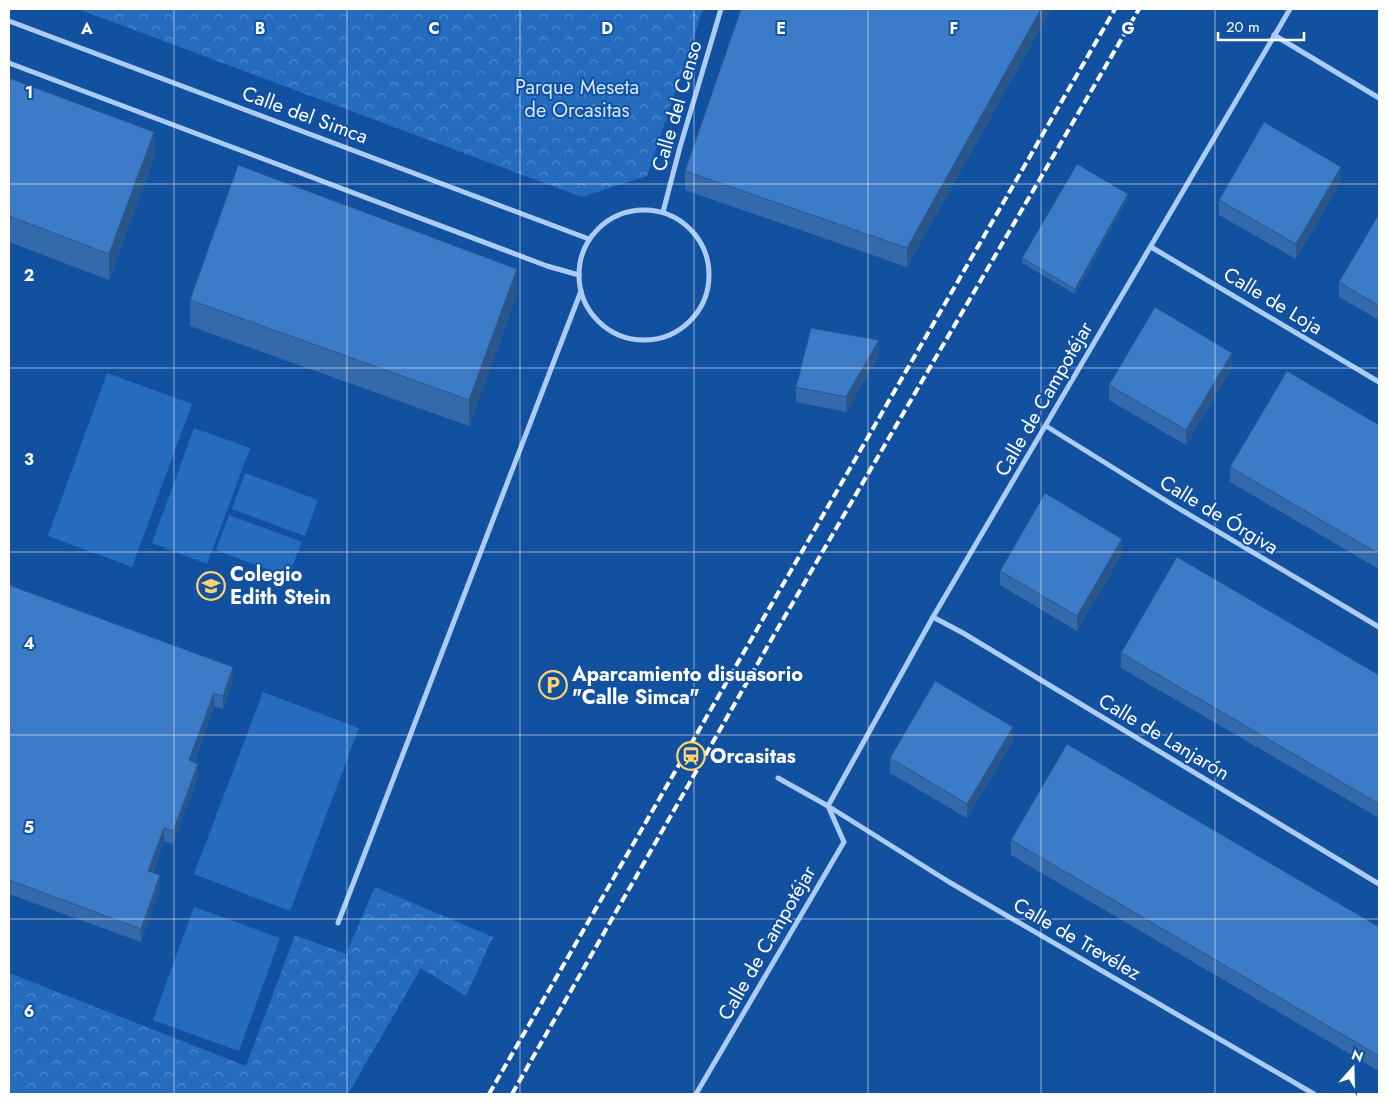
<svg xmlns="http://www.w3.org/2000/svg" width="1388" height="1103" viewBox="0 0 1388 1103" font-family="Jost,sans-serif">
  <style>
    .forest { fill: url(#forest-crowns) }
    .pitch { fill: #256cbe }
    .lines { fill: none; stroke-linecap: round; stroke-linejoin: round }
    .street { stroke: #abcdf5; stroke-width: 5 }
    .rail { stroke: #fff; stroke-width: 4; stroke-dasharray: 9 4; stroke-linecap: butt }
    .wall { fill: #346aab }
    .shaded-wall { fill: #2a568b }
    .building { fill: #3c7bc7; stroke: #2a568b }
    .grid { fill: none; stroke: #fff; stroke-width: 1; stroke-opacity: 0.55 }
    .labels { text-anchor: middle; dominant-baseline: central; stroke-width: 4; stroke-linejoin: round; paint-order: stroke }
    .park-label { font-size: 20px; fill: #d3e7fe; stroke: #1251a0 }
    .street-label { font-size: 20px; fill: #fff; stroke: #1251a0 }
    .poi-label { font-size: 20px; font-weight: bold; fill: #fff; stroke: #1251a0; text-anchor: start }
    .grid-label { font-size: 16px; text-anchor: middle; font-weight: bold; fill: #fff; stroke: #1251a0; stroke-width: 4; stroke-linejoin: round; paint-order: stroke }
  </style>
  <defs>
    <pattern id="forest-crowns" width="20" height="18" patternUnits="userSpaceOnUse" patternTransform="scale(1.25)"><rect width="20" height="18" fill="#256cbe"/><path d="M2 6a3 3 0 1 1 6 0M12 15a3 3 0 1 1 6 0" fill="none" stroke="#5189cb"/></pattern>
  </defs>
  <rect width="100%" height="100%" fill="#1251a0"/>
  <!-- forest -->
  <g class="forest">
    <path d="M 78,9 L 703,9 L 647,176 L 582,197 Z"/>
    <path d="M 375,887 L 493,937 L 466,996 L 421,968 L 348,1094 L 9,1094 L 9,973 L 246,1066 L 295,935 L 346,954 Z"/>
  </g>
  <!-- pitch -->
  <g class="pitch">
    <path d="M 107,373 L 192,404 L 132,567 L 48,536 Z"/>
    <path d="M 194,428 L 250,448 L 207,564 L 152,543 Z"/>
    <path d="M 245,473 L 318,500 L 305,536 L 232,509 Z"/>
    <path d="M 229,515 L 302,542 L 288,577 L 216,550 Z"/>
    <path d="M 263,692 L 359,728 L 290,911 L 194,874 Z"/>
    <path d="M 194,907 L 280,938 L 239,1051 L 153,1020 Z"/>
  </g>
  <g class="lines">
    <!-- street -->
    <g class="street">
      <path d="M 1290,9 L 933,617 L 828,806 L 949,882 L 1314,1094"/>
      <path d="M 9,21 L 589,239"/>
      <path d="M 1274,35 L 1379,98"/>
      <path d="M 9,63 L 547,266 L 579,275"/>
      <circle cx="644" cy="275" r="65"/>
      <path d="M 663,212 L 680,147 L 721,9"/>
      <path d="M 1151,247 L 1379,382"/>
      <path d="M 1046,426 L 1173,505 L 1379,627"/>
      <path d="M 933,617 L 963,633 L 1379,884"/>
      <path d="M 338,923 L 581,291"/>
      <path d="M 696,1094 L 844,842 L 828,806 L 778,778"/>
    </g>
    <!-- rail -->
    <g class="rail">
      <path d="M 489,1094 L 1115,9"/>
      <path d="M 512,1094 L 774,635 L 1139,9"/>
    </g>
  </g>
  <!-- wall -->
  <g class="wall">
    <path d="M 741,9 L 1051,9 L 907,267 L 685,190 L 685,171 Z"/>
    <path d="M 9,78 L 154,158 L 109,280 L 9,242 Z"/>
    <path d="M 1341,182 L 1296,259 L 1219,215 L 1219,200 Z"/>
    <path d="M 1128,199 L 1075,294 L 1022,263 L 1022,258 Z"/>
    <path d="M 1379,214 L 1379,320 L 1339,297 L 1339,282 Z"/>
    <path d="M 517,295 L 469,426 L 190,326 L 190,300 Z"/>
    <path d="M 879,355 L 846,412 L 796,402 L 796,387 Z"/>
    <path d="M 1232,368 L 1186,445 L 1109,400 L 1109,385 Z"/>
    <path d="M 1379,425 L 1379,569 L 1230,482 L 1230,467 Z"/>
    <path d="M 1122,554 L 1077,631 L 1000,585 L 1000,571 Z"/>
    <path d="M 9,585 L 233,680 L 223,709 L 214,706 L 194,762 L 198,777 L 173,844 L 164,841 L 153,872 L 160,888 L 141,942 L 9,894 Z"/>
    <path d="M 1121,653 L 1379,675 L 1379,818 L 1121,668 Z"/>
    <path d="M 1013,741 L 967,818 L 890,773 L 890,758 Z"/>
    <path d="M 1011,840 L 1379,927 L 1379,1071 L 1011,855 Z"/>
  </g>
  <!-- shaded-wall -->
  <g class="shaded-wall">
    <path d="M 1041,9 L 1051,9 L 907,267 L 907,248 Z"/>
    <path d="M 154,132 L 154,158 L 109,280 L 109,254 Z"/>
    <path d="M 1341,167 L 1341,182 L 1296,259 L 1296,244 Z"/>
    <path d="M 1128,194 L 1128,199 L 1075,294 L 1075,289 Z"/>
    <path d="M 517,269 L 517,295 L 469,426 L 469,400 Z"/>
    <path d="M 879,340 L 879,355 L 846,412 L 846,397 Z"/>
    <path d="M 1232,353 L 1232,368 L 1186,445 L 1186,430 Z"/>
    <path d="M 1122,539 L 1122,554 L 1077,631 L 1077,616 Z"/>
    <path d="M 233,667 L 233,680 L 223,709 L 223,696 Z"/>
    <path d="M 214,693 L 214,706 L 189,774 L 189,760 Z"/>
    <path d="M 1013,727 L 1013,741 L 967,818 L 967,804 Z"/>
    <path d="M 198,764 L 198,777 L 173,844 L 173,831 Z"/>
    <path d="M 164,828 L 164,841 L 148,884 L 148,871 Z"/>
    <path d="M 160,875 L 160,888 L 141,942 L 141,929 Z"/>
  </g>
  <!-- building -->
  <g class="building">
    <path d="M 741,9 L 1041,9 L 907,248 L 685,171 Z"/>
    <path d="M 9,78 L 154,132 L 109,254 L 9,216 Z"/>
    <path d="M 1264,122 L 1341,167 L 1296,244 L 1219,200 Z"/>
    <path d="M 1077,164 L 1128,194 L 1075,289 L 1022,258 Z"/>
    <path d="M 238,165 L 517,269 L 469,400 L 190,300 Z"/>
    <path d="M 1379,214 L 1379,306 L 1339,282 Z"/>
    <path d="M 1155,307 L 1232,353 L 1186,430 L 1109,385 Z"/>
    <path d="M 811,328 L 879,340 L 846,397 L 796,387 Z"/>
    <path d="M 1287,371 L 1379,425 L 1379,554 L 1230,467 Z"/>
    <path d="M 1045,493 L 1122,539 L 1077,616 L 1000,571 Z"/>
    <path d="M 1177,557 L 1379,675 L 1379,804 L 1121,653 Z"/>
    <path d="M 9,585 L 233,667 L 223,696 L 214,693 L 189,760 L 198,764 L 173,831 L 164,828 L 148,871 L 160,875 L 141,929 L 9,880 Z"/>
    <path d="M 935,681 L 1013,727 L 967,804 L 890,758 Z"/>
    <path d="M 1067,744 L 1379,927 L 1379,1056 L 1011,840 Z"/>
  </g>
  <!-- grid -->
  <path class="grid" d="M 174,9 L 174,1094M 347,9 L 347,1094M 520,9 L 520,1094M 694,9 L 694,1094M 868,9 L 868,1094M 1041,9 L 1041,1094M 1215,9 L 1215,1094M 9,184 L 1379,184M 9,368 L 1379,368M 9,552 L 1379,552M 9,735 L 1379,735M 9,919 L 1379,919"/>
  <!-- icons -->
  <defs>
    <symbol id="school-ring" viewBox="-11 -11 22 22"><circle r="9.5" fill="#1251a0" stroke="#ffd46e" stroke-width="1.5"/><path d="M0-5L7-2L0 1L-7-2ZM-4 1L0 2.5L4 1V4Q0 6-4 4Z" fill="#ffd46e"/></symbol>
    <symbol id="parking-ring" viewBox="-11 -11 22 22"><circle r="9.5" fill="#1251a0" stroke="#ffd46e" stroke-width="1.5"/><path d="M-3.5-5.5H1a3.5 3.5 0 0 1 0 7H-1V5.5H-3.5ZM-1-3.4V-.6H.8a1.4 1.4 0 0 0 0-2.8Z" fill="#ffd46e"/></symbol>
    <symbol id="station-ring" viewBox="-11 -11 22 22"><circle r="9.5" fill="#1251a0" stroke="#ffd46e" stroke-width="1.5"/><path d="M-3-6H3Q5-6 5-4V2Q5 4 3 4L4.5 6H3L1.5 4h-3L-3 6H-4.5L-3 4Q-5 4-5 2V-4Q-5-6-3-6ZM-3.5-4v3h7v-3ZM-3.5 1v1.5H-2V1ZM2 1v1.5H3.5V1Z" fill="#ffd46e"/></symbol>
  </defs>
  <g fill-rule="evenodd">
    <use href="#school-ring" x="195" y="570" width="32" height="32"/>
    <use href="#parking-ring" x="537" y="669" width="32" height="32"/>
    <use href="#station-ring" x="675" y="740" width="32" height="32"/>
  </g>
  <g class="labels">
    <!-- park labels -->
    <g class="park-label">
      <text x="577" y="87">Parque Meseta<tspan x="577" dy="23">de Orcasitas</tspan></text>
    </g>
    <!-- street labels -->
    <g class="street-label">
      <text transform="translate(677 106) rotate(-74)">Calle del Censo</text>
      <text transform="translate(305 115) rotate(20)">Calle del Simca</text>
      <text transform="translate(1273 301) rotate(31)">Calle de Loja</text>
      <text transform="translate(1044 399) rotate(-60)">Calle de Campotéjar</text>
      <text transform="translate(1219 515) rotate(31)">Calle de Órgiva</text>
      <text transform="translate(1164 737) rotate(31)">Calle de Lanjarón</text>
      <text transform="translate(1077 939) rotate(30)">Calle de Trevélez</text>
      <text transform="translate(767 943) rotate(-60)">Calle de Campotéjar</text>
    </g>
    <!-- poi labels -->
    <g class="poi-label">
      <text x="230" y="574">Colegio<tspan x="230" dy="23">Edith Stein</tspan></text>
      <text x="572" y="674">Aparcamiento disuasorio<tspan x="572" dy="23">"Calle Simca"</tspan></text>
      <text x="710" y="756">Orcasitas</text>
    </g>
  </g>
  <g class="grid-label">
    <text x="87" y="34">A</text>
    <text x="260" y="34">B</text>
    <text x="434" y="34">C</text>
    <text x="607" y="34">D</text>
    <text x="781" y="34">E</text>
    <text x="954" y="34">F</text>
    <text x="1128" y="34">G</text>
    <text x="29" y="98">1</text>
    <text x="29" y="281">2</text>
    <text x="29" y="465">3</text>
    <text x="29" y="649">4</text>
    <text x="29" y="833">5</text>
    <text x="29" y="1017">6</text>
  </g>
  <!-- border -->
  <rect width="1388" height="1103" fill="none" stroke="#ffffff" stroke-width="20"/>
  <!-- north arrow -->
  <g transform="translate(1353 1068) rotate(20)" stroke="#1251a0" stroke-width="4" paint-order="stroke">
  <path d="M0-4L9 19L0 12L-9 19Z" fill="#ffffff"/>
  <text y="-8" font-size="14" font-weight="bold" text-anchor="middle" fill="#ffffff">N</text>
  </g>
  <!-- scale -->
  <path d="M1218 32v8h86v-8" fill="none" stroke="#ffffff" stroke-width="2.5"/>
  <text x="1226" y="32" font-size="15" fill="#ffffff" stroke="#1251a0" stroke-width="4" paint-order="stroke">20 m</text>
</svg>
